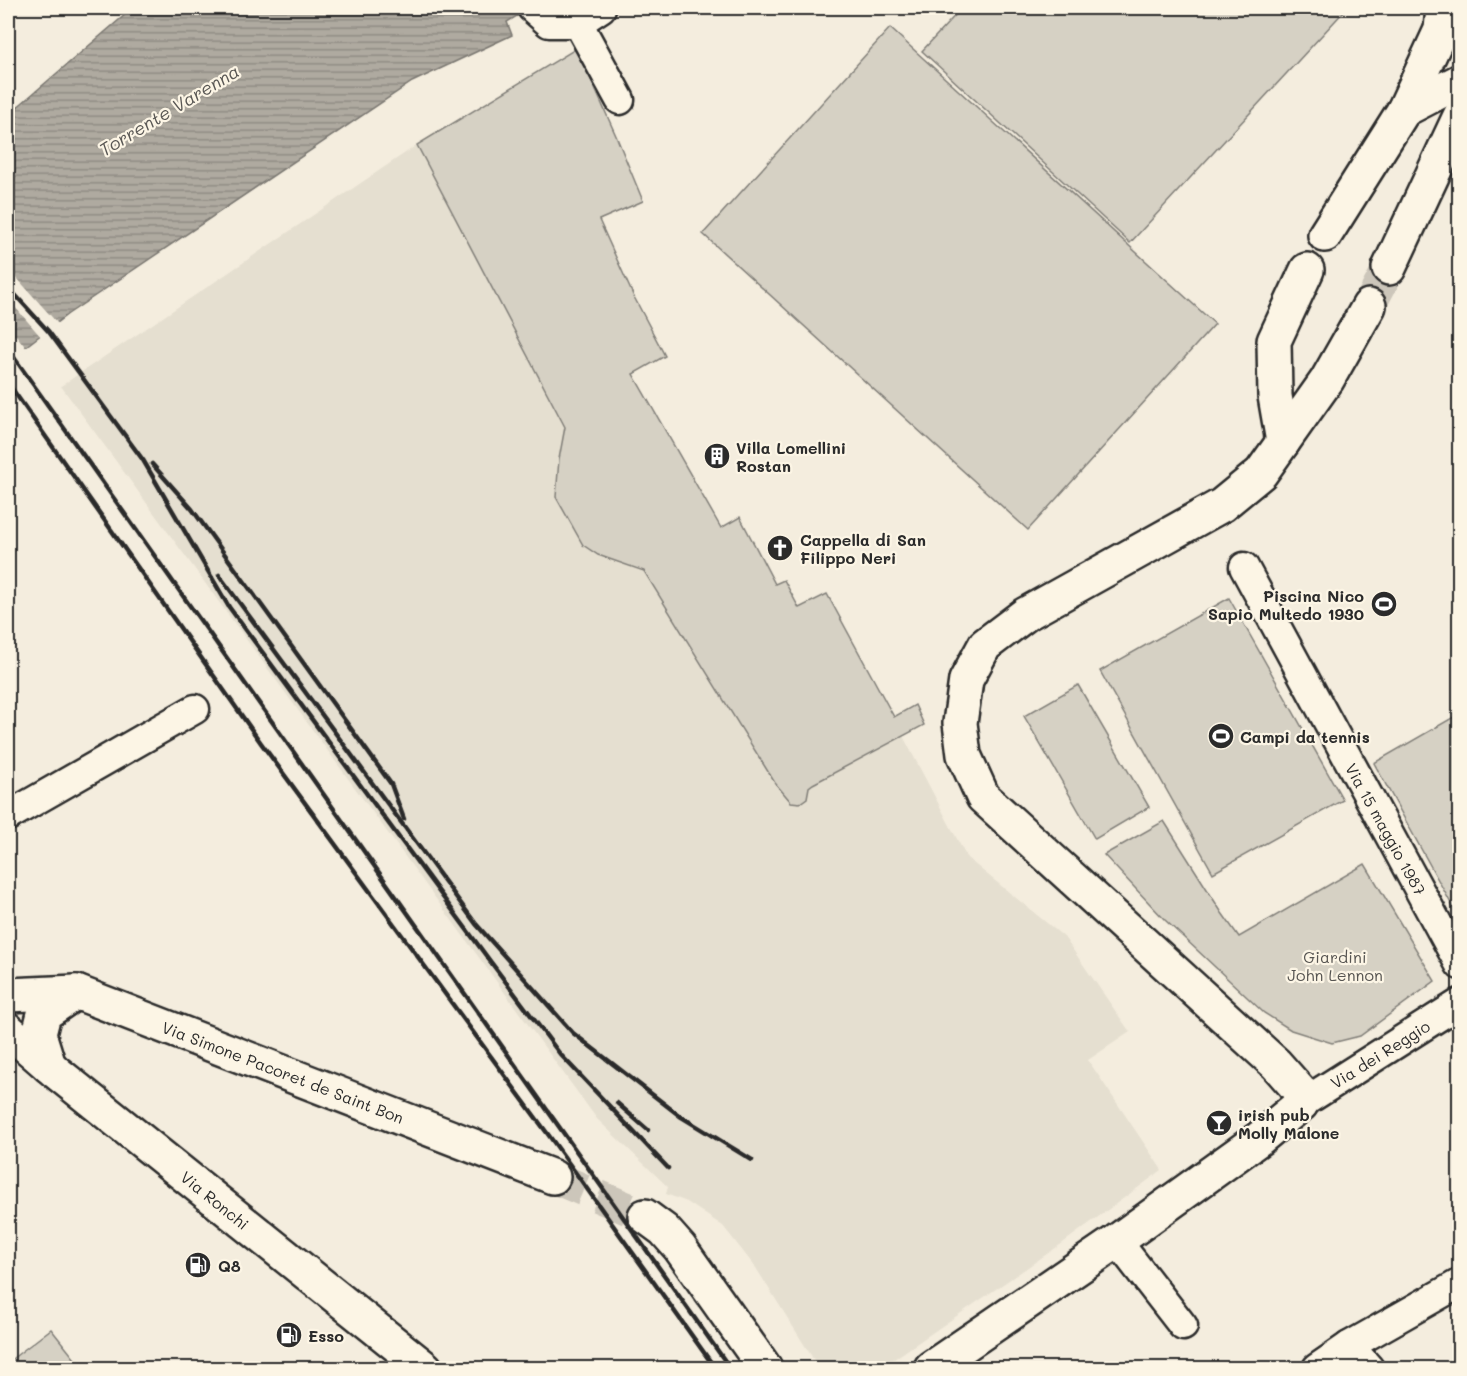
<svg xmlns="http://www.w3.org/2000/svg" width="1467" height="1376" viewBox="0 0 1467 1376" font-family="Mali,sans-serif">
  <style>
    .built { fill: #e5dfd0 }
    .park { fill: #d6d1c4; stroke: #807e78; stroke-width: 1.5 }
    .water { fill: url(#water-rules); stroke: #7a7771; stroke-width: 1.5 }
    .pier { fill: #f4edde }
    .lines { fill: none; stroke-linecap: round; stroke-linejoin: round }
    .major-tunnel { stroke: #ccc6ba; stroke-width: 33; stroke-dasharray: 33 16; stroke-linecap: butt }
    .highway-tunnel { stroke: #ccc6ba; stroke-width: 33; stroke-dasharray: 33 16; stroke-linecap: butt }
    .minor-casing { stroke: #2b2b2b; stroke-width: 33 }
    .major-casing { stroke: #2b2b2b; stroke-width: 38 }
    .highway-casing { stroke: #2b2b2b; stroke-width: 38 }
    .minor { stroke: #fcf5e5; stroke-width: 28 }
    .major { stroke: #fcf5e5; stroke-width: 33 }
    .highway { stroke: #fcf5e5; stroke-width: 33 }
    .rail { stroke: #2b2b2b; stroke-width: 4.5 }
    .labels { text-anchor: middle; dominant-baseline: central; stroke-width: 4.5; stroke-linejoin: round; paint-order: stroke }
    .poi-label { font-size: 16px; font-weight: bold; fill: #2b2b2b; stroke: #fcf5e5; text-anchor: start }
    .street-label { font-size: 16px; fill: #2b2b2b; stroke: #fcf5e5 }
    .park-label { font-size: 16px; fill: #565451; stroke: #fcf5e5 }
    .water-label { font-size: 18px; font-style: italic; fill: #595754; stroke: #fcf5e5 }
  </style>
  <defs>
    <pattern id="water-rules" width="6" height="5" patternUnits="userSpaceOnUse" patternTransform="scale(1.5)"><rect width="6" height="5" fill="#afaaa0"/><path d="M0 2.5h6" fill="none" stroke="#8f8b83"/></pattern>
  </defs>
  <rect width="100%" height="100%" fill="#f4edde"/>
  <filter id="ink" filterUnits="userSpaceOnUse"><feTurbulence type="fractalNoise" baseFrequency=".0167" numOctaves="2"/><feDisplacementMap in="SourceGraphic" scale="12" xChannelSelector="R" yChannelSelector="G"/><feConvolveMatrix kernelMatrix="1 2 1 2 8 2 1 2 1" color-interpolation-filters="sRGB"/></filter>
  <g filter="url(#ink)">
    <!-- built -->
    <path class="built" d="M 417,145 L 565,427 L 559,459 L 574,527 L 583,545 L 644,571 L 775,783 L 809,787 L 903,736 L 967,858 L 1064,937 L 1130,1032 L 1088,1060 L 1162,1170 L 1060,1245 L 881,1368 L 819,1368 L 756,1268 L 723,1226 L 687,1202 L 666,1194 L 668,1187 L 597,1119 L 61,386 Z"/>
    <!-- park -->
    <g class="park">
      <path d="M 962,8 L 1347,8 L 1130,243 L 922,51 Z"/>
      <path d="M 890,28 L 1215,324 L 1028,530 L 703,234 Z"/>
      <path d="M 577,48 L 617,138 L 643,201 L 599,220 L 633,295 L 665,356 L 633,374 L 721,528 L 740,517 L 775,584 L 784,580 L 799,608 L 827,594 L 894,717 L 915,705 L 924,725 L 813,784 L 809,787 L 807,798 L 800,803 L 791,802 L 775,783 L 644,571 L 598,555 L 583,545 L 556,497 L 559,459 L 565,427 L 417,145 Z"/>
      <path d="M 1229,598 L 1343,800 L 1213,873 L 1100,671 Z"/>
      <path d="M 1078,685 L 1149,807 L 1095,839 L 1024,716 Z"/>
      <path d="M 1459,714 L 1459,918 L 1374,763 Z"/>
      <path d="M 1164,821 L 1222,913 L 1239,937 L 1365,864 L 1435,981 L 1360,1036 L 1332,1043 L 1291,1030 L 1264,1013 L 1165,920 L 1104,855 Z"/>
      <path d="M 51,1329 L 82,1368 L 8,1368 L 8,1362 Z"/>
    </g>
    <!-- water -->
    <path class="water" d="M 133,8 L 530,8 L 507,22 L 512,35 L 412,82 L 68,314 L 8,360 L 8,115 Z"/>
    <!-- pier -->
    <g class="pier">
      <path d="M 8,268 L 59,325 L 42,338 L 8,299 Z"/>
      <path d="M 8,331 L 12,337 L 16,335 L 27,349 L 8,363 Z"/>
    </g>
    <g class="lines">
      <!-- major-tunnel -->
      <path class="major-tunnel" d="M 553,1177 L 645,1216"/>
      <!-- highway-tunnel -->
      <path class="highway-tunnel" d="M 1369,306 L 1389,268"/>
      <defs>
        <g id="minor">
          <path d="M 532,8 L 549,23 L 578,23"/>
          <path d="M 601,8 L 578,23 L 620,100"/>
          <path d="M 1244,567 L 1460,965"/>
          <path d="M 8,816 L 195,709"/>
          <path d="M 1301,1104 L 1460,1003"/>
          <path d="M 1117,1241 L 1183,1326"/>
          <path d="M 1349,1346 L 1369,1368"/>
          <path d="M 1317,1368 L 1349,1346 L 1460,1283"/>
        </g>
        <g id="major">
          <path d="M 8,995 L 76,992 L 553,1177"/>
          <path d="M 8,1030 L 56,1072 L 425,1368"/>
          <path d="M 49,1066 L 39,1034 L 44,1014 L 76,992"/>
          <path d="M 645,1216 L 664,1230 L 680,1248 L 765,1368"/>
          <path d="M 931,1368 L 1117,1241 L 1260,1138 L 1301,1104"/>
        </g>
        <g id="highway">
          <path d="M 1404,110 L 1460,81"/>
          <path d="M 1325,235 L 1404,110 L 1441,30 L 1443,8"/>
          <path d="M 1389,268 L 1460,116"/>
          <path d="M 1283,442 L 1275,396 L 1274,341 L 1307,270"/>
          <path d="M 1301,1104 L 1299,1090 L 1276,1064 L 983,797 L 964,755 L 960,723 L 966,680 L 985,645 L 1026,614 L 1222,505 L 1261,473 L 1327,380 L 1369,306"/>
        </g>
      </defs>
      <!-- minor casing -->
      <use href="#minor" class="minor-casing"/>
      <!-- major casing -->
      <use href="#major" class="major-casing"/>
      <!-- highway casing -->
      <use href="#highway" class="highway-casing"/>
      <!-- minor -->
      <use href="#minor" class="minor"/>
      <!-- major -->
      <use href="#major" class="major"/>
      <!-- highway -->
      <use href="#highway" class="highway"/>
      <!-- rail -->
      <g class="rail">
        <path d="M 8,287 L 49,332 L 143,460 L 229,607 L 490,961 L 560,1054 L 668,1168"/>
        <path d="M 8,349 L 730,1368"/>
        <path d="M 8,383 L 261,743 L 550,1137 L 715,1368"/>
        <path d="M 152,464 L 192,509 L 391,784 L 404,819"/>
        <path d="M 219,575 L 476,924 L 573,1033 L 680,1116 L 752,1160"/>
        <path d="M 617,1103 L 648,1130"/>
      </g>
    </g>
  </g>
  <!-- icons -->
  <defs>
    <symbol id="building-disc" viewBox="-11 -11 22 22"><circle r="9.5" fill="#2b2b2b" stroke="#fcf5e5"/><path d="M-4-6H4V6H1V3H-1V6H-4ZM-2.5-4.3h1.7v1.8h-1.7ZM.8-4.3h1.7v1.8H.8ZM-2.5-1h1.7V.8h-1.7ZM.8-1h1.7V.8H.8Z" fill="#fff"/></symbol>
    <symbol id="church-disc" viewBox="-11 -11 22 22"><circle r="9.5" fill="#2b2b2b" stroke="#fcf5e5"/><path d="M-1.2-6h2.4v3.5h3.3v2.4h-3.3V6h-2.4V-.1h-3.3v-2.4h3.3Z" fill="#fff"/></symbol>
    <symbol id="stadium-disc" viewBox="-11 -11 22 22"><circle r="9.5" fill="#2b2b2b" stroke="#fcf5e5"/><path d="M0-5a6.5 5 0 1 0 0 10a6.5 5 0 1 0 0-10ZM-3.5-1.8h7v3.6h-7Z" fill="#fff"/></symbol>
    <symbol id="bar-disc" viewBox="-11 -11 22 22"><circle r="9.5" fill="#2b2b2b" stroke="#fcf5e5"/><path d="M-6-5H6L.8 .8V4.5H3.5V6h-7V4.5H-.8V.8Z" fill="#fff"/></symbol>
    <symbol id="fuel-disc" viewBox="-11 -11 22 22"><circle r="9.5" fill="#2b2b2b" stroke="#fcf5e5"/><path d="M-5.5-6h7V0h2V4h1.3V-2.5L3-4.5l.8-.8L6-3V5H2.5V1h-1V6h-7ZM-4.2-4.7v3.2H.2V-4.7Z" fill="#fff"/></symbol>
  </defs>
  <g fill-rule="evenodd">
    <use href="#building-disc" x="702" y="441" width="30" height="30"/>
    <use href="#church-disc" x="765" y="533" width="30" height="30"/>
    <use href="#stadium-disc" x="1369" y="589" width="30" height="30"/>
    <use href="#stadium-disc" x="1206" y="721" width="30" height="30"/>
    <use href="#bar-disc" x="1204" y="1108" width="30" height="30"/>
    <use href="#fuel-disc" x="183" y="1250" width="30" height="30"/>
    <use href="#fuel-disc" x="274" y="1320" width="30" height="30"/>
  </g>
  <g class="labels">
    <!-- poi labels -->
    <g class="poi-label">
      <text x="736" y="447">Villa Lomellini<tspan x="736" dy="18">Rostan</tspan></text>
      <text x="800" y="539">Cappella di San<tspan x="800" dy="18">Filippo Neri</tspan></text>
      <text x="1364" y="595" text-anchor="end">Piscina Nico<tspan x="1364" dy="18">Sapio Multedo 1930</tspan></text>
      <text x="1240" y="736">Campi da tennis</text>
      <text x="1238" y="1114">irish pub<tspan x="1238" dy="18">Molly Malone</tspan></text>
      <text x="218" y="1265">Q8</text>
      <text x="308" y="1335">Esso</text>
    </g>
    <!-- street labels -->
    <g class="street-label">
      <text transform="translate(1386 829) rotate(61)">Via 15 maggio 1987</text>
      <text transform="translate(1380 1054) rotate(-32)">Via dei Reggio</text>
      <text transform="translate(283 1072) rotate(21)">Via Simone Pacoret de Saint Bon</text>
      <text transform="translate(215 1200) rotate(39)">Via Ronchi</text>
    </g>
    <!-- park labels -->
    <g class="park-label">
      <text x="1335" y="956">Giardini<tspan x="1335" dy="18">John Lennon</tspan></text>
    </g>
    <!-- water labels -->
    <g class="water-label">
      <text transform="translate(169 110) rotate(-31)">Torrente Varenna</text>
    </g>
  </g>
  <!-- margin -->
  <rect width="1467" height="1376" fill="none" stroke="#fcf5e5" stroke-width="30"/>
  <rect x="15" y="15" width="1437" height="1346" fill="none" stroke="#2b2b2b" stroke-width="2" filter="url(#ink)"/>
</svg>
